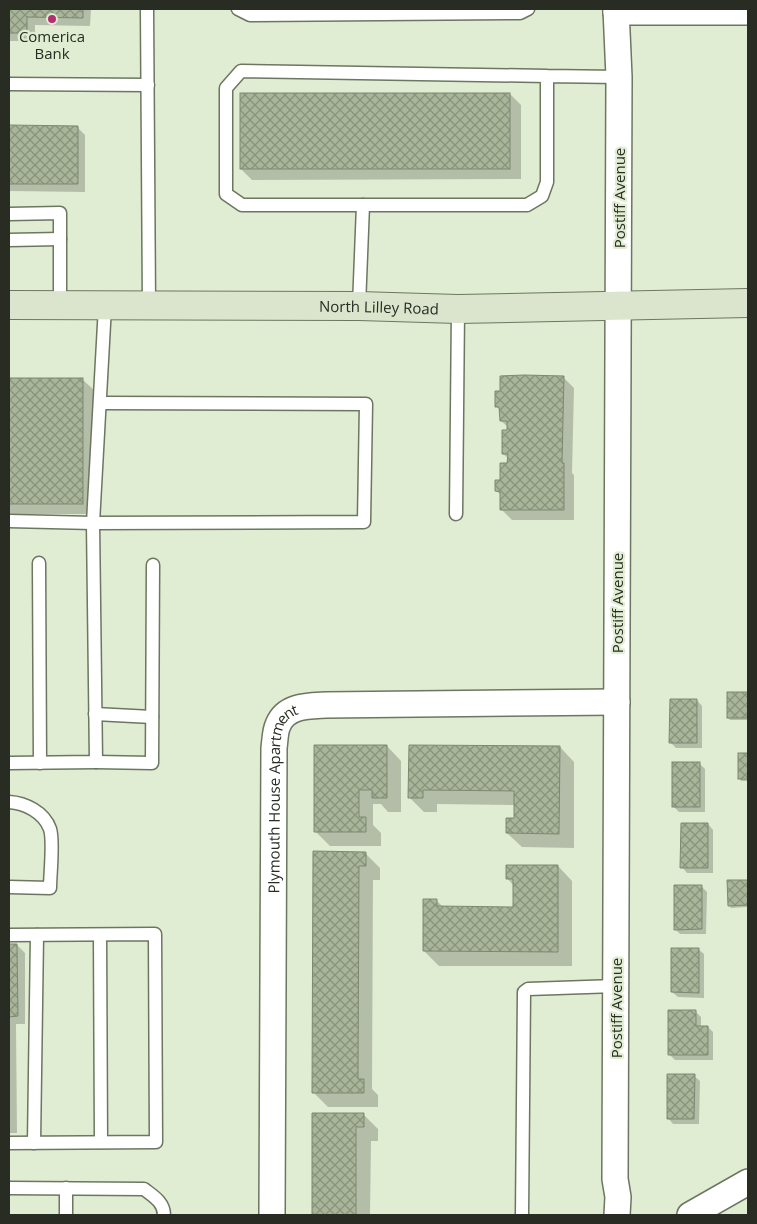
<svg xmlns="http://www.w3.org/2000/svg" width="757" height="1224" viewBox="0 0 757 1224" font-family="'Open Sans',sans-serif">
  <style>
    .shadow { fill: #0003 }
    .building { fill: url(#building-cross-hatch); stroke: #7d8871 }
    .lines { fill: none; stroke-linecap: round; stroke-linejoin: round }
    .lane-casing { stroke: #6c7660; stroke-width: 15 }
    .street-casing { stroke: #6c7660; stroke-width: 28 }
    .secondary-casing { stroke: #6c7660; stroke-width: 30 }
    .lane { stroke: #fff; stroke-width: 12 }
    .street { stroke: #fff; stroke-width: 25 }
    .secondary { stroke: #dbe5ce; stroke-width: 28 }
    .poi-dot { fill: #b42e73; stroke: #e1edd3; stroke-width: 2 }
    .labels { text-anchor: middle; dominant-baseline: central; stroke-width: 4.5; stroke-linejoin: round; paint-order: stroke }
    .poi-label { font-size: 15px; fill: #282c23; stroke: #e1edd3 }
    .street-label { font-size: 15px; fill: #282c23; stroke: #e1edd3 }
  </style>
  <defs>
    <pattern id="building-cross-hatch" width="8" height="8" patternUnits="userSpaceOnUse" patternTransform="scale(1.25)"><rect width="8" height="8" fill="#a8b599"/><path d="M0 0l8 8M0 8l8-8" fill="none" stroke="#89937c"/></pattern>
  </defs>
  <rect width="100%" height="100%" fill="#e1edd3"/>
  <!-- shadow -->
  <g class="shadow">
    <path d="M 9,9 L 91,9 L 90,26 L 35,25 L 35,41 L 9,41 Z"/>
    <path d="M 510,94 L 521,105 L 521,179 L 252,180 L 241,169 Z"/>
    <path d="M 9,127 L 77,127 L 85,135 L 85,192 L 9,191 Z"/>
    <path d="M 563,377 L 574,388 L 572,473 L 574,475 L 574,520 L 512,520 L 501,509 L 501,495 L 497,491 L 509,464 L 509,459 L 503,454 L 509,431 L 509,428 L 501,421 L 501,411 L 496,406 Z"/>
    <path d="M 9,379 L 83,380 L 94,390 L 93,514 L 9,514 Z"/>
    <path d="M 728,693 L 748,693 L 748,720 L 730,720 L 728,718 Z"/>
    <path d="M 697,700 L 702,706 L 702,748 L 676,748 L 671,743 Z"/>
    <path d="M 387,746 L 401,761 L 401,812 L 388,812 L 381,804 L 373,804 L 373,825 L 381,833 L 381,846 L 330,846 L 315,831 Z"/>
    <path d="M 410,746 L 560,747 L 574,762 L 574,848 L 522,847 L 507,833 L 515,820 L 515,805 L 437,804 L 437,812 L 424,812 L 409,797 Z"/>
    <path d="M 739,754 L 748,754 L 748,781 L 741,781 L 739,778 Z"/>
    <path d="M 700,764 L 705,769 L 705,812 L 679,812 L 673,806 Z"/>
    <path d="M 708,824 L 713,830 L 713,873 L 687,873 L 682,867 Z"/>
    <path d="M 314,853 L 365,853 L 380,868 L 380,880 L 373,880 L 372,1089 L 378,1095 L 378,1107 L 328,1107 L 313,1092 Z"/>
    <path d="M 558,866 L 572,881 L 572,966 L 439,966 L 424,951 L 436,900 L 444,908 L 514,908 L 514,886 L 507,878 Z"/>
    <path d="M 729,881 L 748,881 L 748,907 L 731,908 L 729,905 Z"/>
    <path d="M 701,886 L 707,892 L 706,934 L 680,934 L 675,929 Z"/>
    <path d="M 9,945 L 17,945 L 25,953 L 25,1024 L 16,1024 L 17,1133 L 9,1133 Z"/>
    <path d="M 698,949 L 704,954 L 704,998 L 678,997 L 672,992 Z"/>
    <path d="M 696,1012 L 701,1017 L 701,1027 L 708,1027 L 713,1032 L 713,1060 L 675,1060 L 669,1054 Z"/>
    <path d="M 694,1076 L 700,1081 L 699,1124 L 673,1124 L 668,1118 Z"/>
    <path d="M 314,1114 L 363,1114 L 378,1129 L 378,1141 L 371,1141 L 370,1215 L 313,1215 Z"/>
  </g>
  <!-- building -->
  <g class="building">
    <path d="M 9,9 L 83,9 L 83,18 L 27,17 L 27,33 L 9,33 Z"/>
    <rect x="240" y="93" width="270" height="76"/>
    <path d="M 9,125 L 78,126 L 78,184 L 9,184 Z"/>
    <path d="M 524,375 L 564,376 L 562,463 L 564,463 L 564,510 L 500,510 L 500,492 L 495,491 L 495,480 L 500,480 L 500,463 L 507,463 L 508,454 L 502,454 L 502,430 L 507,430 L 507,421 L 500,421 L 499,407 L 495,407 L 495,391 L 500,391 L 500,376 Z"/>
    <rect x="9" y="378" width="74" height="126"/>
    <rect x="727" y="692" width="21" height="26"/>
    <path d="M 670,699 L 697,699 L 697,743 L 669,743 Z"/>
    <path d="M 314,745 L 387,745 L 387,798 L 372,798 L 372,790 L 359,790 L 359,817 L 366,817 L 366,832 L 314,832 Z"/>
    <path d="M 409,745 L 560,746 L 559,834 L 506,833 L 506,818 L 514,818 L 514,791 L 423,790 L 423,798 L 408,798 Z"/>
    <rect x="738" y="753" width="10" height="26"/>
    <rect x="672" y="762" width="28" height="45"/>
    <path d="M 681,823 L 708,823 L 708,868 L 680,868 Z"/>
    <path d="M 313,851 L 366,852 L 366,866 L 359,866 L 358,1079 L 364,1079 L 364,1093 L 312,1093 Z"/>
    <path d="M 506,865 L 558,865 L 558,952 L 423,951 L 423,899 L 437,899 L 437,906 L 513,907 L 513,879 L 506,879 Z"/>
    <path d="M 727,880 L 748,880 L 748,905 L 728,906 Z"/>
    <path d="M 674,885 L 702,885 L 702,929 L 674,930 Z"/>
    <path d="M 9,944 L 17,944 L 18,1016 L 9,1017 Z"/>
    <path d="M 671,948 L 699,948 L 699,993 L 671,992 Z"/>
    <path d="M 668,1010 L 696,1010 L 696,1026 L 708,1026 L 708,1055 L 668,1055 Z"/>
    <path d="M 667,1074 L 695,1074 L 694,1119 L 667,1119 Z"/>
    <path d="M 312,1113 L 364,1113 L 364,1127 L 356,1127 L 356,1215 L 312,1215 Z"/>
  </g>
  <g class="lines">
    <defs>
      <g id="lane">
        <path d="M 147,9 L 149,306"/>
        <path d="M 238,9 L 250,15 L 520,13 L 528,9"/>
        <path d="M 547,76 L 241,71 L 226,88 L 226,194 L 242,205 L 527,205 L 542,196 L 547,182 L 547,76 L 619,77"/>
        <path d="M 9,84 L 148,85"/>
        <path d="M 9,214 L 60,213 L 60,306"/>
        <path d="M 9,240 L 60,239"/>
        <path d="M 359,306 L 363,205"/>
        <path d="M 456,514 L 458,309"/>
        <path d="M 9,521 L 93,523 L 364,522 L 366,404 L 100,403"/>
        <path d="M 39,563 L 40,763"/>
        <path d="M 95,714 L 152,717"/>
        <path d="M 96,762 L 152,763 L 153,565"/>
        <path d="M 9,763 L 96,762 L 93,523 L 105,306"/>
        <path d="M 9,802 C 25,803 44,812 50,829 C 54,841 50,874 50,888 L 9,887"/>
        <path d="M 9,935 L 155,934 L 156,1142 L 9,1143"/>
        <path d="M 100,935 L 101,1142"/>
        <path d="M 34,1143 L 37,935"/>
        <path d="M 9,1188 L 144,1189 C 153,1196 164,1202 164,1215"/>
        <path d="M 66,1215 L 66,1188"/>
        <path d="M 522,1215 L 524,992 L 528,989 L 616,986"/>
      </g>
      <g id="street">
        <path d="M 616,9 L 619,77 L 615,1179 L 618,1197 L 617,1215"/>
        <path d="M 616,12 L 748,12"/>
        <path id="s1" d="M 272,1215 L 274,748 C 275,741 275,731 278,725 C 286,705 309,706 326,705 L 617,702"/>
        <path d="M 690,1215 L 748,1182"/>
      </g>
      <g id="secondary">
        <path id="s2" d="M 9,305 L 359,306 L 458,309 L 748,303"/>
      </g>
    </defs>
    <!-- lane casing -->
    <use href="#lane" class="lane-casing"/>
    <!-- street casing -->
    <use href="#street" class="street-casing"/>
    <!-- secondary casing -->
    <use href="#secondary" class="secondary-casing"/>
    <!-- lane -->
    <use href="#lane" class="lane"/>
    <!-- street -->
    <use href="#street" class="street"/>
    <!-- secondary -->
    <use href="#secondary" class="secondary"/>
  </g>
  <!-- markers -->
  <circle class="poi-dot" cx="52" cy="19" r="5"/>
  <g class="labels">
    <!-- poi labels -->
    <g class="poi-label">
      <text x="52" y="36">Comerica<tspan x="52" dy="17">Bank</tspan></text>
    </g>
    <!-- street labels -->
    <g class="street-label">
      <text transform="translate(619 198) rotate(-90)">Postiff Avenue</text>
      <text stroke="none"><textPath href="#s2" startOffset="370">North Lilley Road</textPath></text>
      <text transform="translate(617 603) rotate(-90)">Postiff Avenue</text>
      <text stroke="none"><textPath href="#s1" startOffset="419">Plymouth House Apartment</textPath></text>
      <text transform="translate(616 1008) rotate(-90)">Postiff Avenue</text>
    </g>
  </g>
  <!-- border -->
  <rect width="757" height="1224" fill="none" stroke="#282c23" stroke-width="20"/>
</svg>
